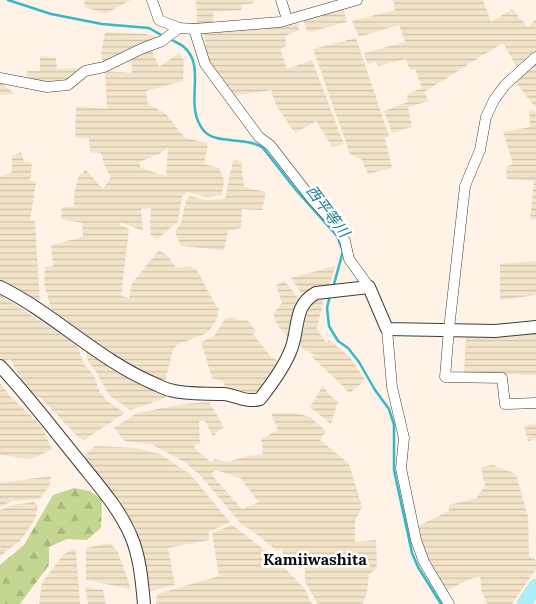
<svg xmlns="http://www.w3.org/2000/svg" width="536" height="604" viewBox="0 0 536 604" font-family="Lora,'Noto Sans JP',serif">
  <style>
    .farmland { fill: url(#farmland-rules); fill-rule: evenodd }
    .forest { fill: url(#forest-firs) }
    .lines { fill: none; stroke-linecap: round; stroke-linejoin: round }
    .stream { stroke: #36b8c9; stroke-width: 2.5 }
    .river { stroke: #adedf4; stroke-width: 15 }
    .minor-casing { stroke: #3d3d3d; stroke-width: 11 }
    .tertiary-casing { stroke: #3d3d3d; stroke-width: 14 }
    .minor { stroke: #fff; stroke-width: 10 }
    .tertiary { stroke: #fff; stroke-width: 12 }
    .labels { text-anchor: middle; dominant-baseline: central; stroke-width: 5; stroke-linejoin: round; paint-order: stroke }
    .water-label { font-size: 15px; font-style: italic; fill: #187d90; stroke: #fff }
    .quarter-label { font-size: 16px; font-weight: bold; fill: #0a0a0a; stroke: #fff }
  </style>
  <defs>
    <pattern id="farmland-rules" width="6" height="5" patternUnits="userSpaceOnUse" patternTransform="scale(1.25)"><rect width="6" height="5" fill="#f3e3c9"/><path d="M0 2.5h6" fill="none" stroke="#cfc1ab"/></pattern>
    <pattern id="forest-firs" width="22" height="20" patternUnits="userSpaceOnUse" patternTransform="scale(1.25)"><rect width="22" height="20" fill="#c4d792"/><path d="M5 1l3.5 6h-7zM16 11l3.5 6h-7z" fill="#a7b77d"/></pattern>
  </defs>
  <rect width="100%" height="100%" fill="#fff3e7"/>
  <!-- farmland -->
  <g class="farmland">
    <path d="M 84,0 L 131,0 L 105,14 L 85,7 Z"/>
    <path d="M 196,0 L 253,0 L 254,3 L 242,5 L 241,10 L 214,12 L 213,23 L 197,24 Z"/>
    <path d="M 393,0 L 483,0 L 491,22 L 512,9 L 528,27 L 536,19 L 536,51 L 518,69 L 503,43 L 424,92 L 429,101 L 408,107 L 412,127 L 392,133 L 384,111 L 408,102 L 407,94 L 422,88 L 415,69 L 410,70 L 406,59 L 378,66 L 376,62 L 367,64 L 364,53 L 405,42 L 399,25 L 359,37 L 352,21 L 395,10 Z"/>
    <path d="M 343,7 L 347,22 L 307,33 L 303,19 Z"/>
    <path d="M 297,20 L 299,30 L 285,36 L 286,46 L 280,49 L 287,69 L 312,60 L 344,144 L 332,147 L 316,121 L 295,133 L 276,105 L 271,90 L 234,96 L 207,63 L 204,32 Z"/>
    <path d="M 105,32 L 145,34 L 157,37 L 104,64 L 101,55 Z"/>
    <path d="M 356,38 L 389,136 L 385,138 L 392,168 L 368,174 L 361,159 L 350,154 L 313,49 Z"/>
    <path d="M 151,49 L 159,67 L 179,53 L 184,61 L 183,81 L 146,91 L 148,104 L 165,113 L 185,138 L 208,143 L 204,164 L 219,168 L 224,180 L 222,195 L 206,197 L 187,192 L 182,197 L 178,222 L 157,239 L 150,234 L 151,208 L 141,209 L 143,231 L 120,222 L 120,225 L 129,229 L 121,296 L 129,298 L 132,283 L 159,250 L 167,255 L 176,268 L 190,266 L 197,270 L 216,306 L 219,308 L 216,321 L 207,333 L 177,345 L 173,350 L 165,381 L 147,377 L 98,345 L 52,310 L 44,285 L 45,267 L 53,266 L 51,245 L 83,237 L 82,223 L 61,219 L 62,207 L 74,207 L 74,193 L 79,176 L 86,170 L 103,189 L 111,177 L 104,164 L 101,153 L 90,152 L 89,139 L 75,137 L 76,106 L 107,109 L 105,71 L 132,73 L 131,58 ZM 168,147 L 166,176 L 141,168 L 139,162 L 159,154 Z"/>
    <path d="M 40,56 L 56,58 L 57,69 L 76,68 L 78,73 L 66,81 L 44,83 L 27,80 L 27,71 L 40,71 Z"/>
    <path d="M 536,64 L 536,106 L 534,106 L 516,82 Z"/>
    <path d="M 0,82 L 15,94 L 0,95 Z"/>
    <path d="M 529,110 L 536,111 L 536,219 L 530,219 L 534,181 L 507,179 L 506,167 L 513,164 L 503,132 L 530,127 Z"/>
    <path d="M 21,152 L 24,162 L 32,163 L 30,181 L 36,182 L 30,221 L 35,221 L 40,302 L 0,282 L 0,177 L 12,172 L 12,157 Z"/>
    <path d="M 233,160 L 241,161 L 244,187 L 266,192 L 262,210 L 242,209 L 241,228 L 228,231 L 224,250 L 181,246 L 175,232 L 181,223 L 186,200 L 190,196 L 206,200 L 225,199 Z"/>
    <path d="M 536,261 L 536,295 L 500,300 L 500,264 Z"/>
    <path d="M 335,266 L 329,287 L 304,297 L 291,278 Z"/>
    <path d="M 285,281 L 300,301 L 289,338 L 278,326 L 273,314 L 282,303 L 276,285 Z"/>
    <path d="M 0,295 L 77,345 L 84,364 L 94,376 L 100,392 L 106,400 L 125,413 L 84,440 L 79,438 L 40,397 L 31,396 L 10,359 L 5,361 L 0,357 Z"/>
    <path d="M 317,298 L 324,298 L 317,329 L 326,343 L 329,340 L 349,356 L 365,380 L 350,393 L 312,357 L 314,354 L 304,350 L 297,342 L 304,329 L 303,315 L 309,302 Z"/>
    <path d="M 233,317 L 241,321 L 246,319 L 256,331 L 253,334 L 271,357 L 280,362 L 256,396 L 225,391 L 224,382 L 212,378 L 201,342 L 214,336 L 225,319 Z"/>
    <path d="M 536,333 L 536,375 L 464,373 L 466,336 Z"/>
    <path d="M 86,349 L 170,393 L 163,399 L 130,410 L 109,395 L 95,370 L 88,362 Z"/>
    <path d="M 0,383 L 10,396 L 42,427 L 52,450 L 30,459 L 0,455 Z"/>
    <path d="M 323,385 L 328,394 L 338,401 L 331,424 L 310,407 Z"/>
    <path d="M 209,402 L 224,427 L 213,436 L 205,421 L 199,421 L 200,444 L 194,446 L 197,451 L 211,462 L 215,459 L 227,462 L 248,456 L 263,454 L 261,439 L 278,430 L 271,413 L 296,413 L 310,417 L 326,431 L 320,440 L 349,464 L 362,507 L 355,521 L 355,542 L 376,540 L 377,569 L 369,574 L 367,593 L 363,604 L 318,604 L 305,582 L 305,569 L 299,562 L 286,560 L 281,548 L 277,551 L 259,536 L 240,523 L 201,476 L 186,463 L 151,444 L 125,441 L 114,428 L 137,413 L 184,404 ZM 216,470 L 240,478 L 259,502 L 242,509 L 211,474 Z"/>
    <path d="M 536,423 L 536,439 L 528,441 L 524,426 Z"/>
    <path d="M 95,446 L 135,448 L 160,454 L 190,474 L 230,522 L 209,532 L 209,540 L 168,548 L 175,585 L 150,591 L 139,537 L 122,505 L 84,456 Z"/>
    <path d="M 493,465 L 516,474 L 528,516 L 529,556 L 536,560 L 536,569 L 512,604 L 487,604 L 482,592 L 480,577 L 473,578 L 445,591 L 423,549 L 418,526 L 449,511 L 449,505 L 476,498 L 485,486 L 481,467 Z"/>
    <path d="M 51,476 L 49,487 L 39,499 L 12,501 L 0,507 L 0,483 Z"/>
    <path d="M 34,502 L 38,506 L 35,519 L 21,540 L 0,556 L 0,510 L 13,505 Z"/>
    <path d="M 232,525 L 273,556 L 305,589 L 312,604 L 156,604 L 157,594 L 219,576 L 212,533 Z"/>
    <path d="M 109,543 L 117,550 L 131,589 L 86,580 L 86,548 Z"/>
    <path d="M 73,549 L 76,551 L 80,604 L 39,604 L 42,583 L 63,555 Z"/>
    <path d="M 85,587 L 103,590 L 106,604 L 88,604 Z"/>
  </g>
  <!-- forest -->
  <path class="forest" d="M 74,488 L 90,491 L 102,500 L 101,528 L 87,540 L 67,539 L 49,547 L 49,565 L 20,604 L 0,604 L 0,565 L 24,545 L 53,495 Z"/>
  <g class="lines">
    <!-- stream -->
    <g class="stream">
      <path d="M 8,0 L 51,14 L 102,24 L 149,28 L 163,36"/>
      <path d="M 170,39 C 175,42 181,44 184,47 C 208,68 182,105 204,131 C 216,145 247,136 263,148 L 296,190 L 337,236 L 343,251 L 333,288"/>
      <path d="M 330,295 L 327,308 L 329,326 L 338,341 L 348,348 L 359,362 L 375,390 L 389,409 L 394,425 L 394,470 L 412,553 L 418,567 L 441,604"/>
    </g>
    <!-- river -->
    <path class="river" d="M 524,604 L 536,586"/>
    <defs>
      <g id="minor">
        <path d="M 152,0 L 159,20 L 179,28"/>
        <path d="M 281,0 L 287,19"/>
        <path d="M 194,29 L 205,64 L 259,137 L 270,145 L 312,199 L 338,228 L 345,241 L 349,259 L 369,287"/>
        <path d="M 536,57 L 505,85 L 494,100 L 486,117 L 480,150 L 465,186 L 449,329 L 445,377 L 502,378 L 505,404 L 536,403"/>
        <path d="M 0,78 L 47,87 L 68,85 L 85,71 L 104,67 L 141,49 L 162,41 L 179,28 L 194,29 L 280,22 L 357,0"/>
        <path d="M 387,329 L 392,387 L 404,438 L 401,468 L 416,540 L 424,562 L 449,604"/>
      </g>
      <g id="tertiary">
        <path d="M 0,287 C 55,314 98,360 155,384 C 160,386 165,389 170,390 C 188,395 204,393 223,394 C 236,395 246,403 260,399 C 271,385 283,369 290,352 C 300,330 292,306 316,293 L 369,287 L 387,329 L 495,331 L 536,327"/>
        <path d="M 0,366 C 28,396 53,429 79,461 C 98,485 119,508 131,536 C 140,557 142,582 144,604"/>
      </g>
    </defs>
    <!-- minor casing -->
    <use href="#minor" class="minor-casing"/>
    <!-- tertiary casing -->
    <use href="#tertiary" class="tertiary-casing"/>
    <!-- minor -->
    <use href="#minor" class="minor"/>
    <!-- tertiary -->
    <use href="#tertiary" class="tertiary"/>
  </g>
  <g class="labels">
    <!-- water labels -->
    <g class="water-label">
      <text transform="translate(328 211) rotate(53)">西平等川</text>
    </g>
    <!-- quarter labels -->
    <g class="quarter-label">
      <text x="315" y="559">Kamiiwashita</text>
    </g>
  </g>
</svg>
